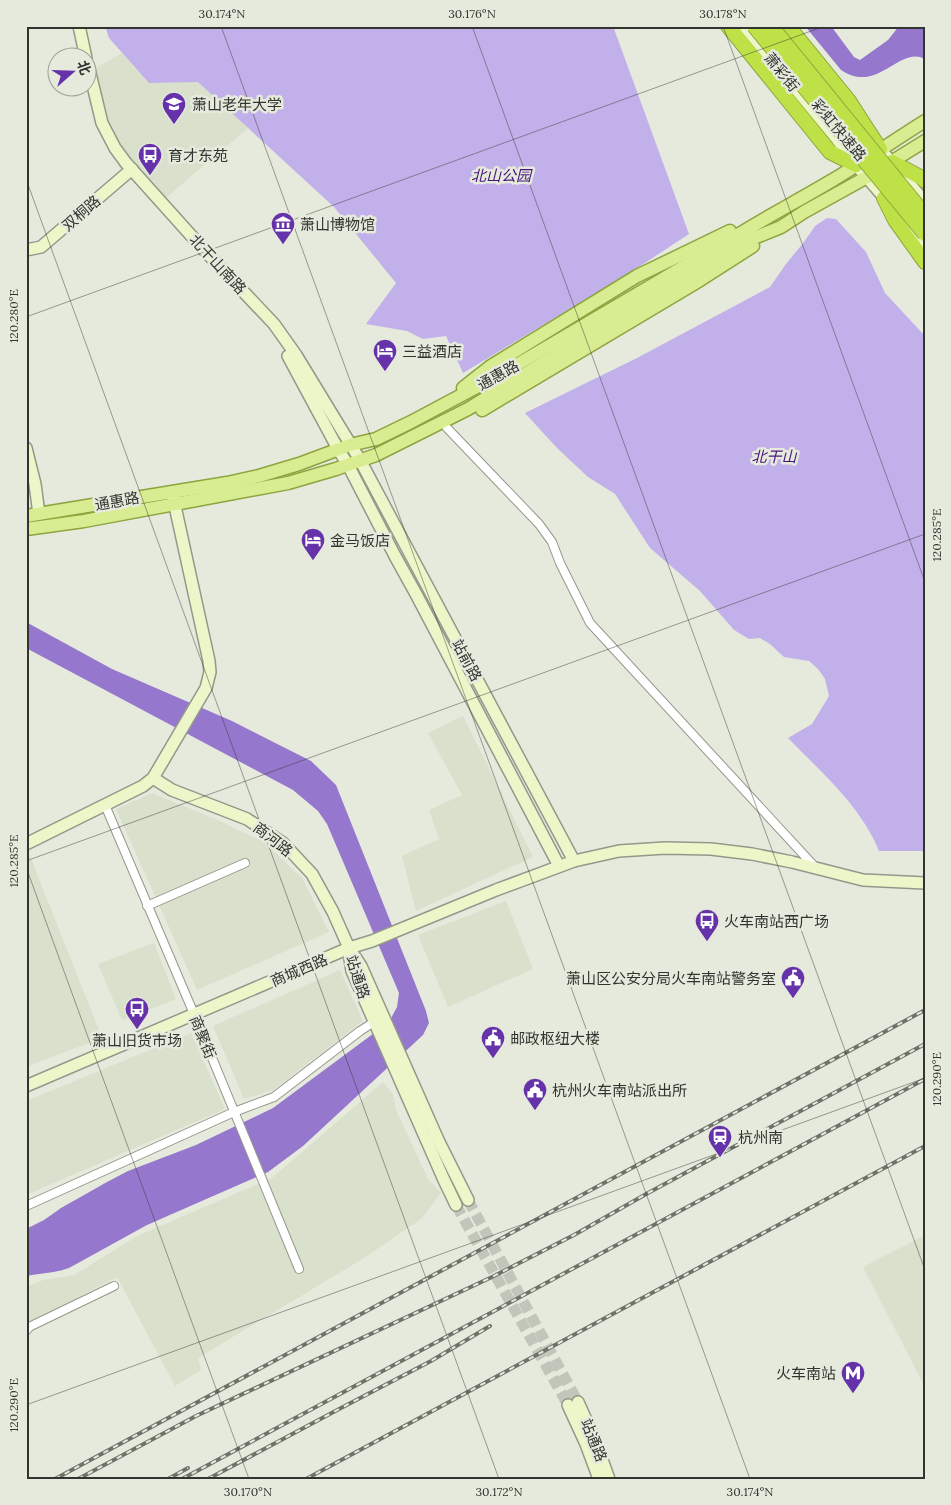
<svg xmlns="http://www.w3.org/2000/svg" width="951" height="1505" viewBox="0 0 951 1505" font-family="Lora,'Noto Sans SC',serif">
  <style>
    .built { fill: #d9e0cc }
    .green { fill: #c2b0ea }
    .water { fill: #9577cd }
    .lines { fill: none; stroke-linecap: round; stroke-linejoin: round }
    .secondary-tunnel { stroke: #c2c6ba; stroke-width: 11; stroke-dasharray: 11 5.5; stroke-linecap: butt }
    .street-casing { stroke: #94988c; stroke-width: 10 }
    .secondary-casing { stroke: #94988c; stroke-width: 14 }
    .primary-casing { stroke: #8da43f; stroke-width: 15 }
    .highway-casing { stroke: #8da43f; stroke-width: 16 }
    .street { stroke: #fff; stroke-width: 8 }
    .secondary { stroke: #ecf6c8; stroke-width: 11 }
    .primary { stroke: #d8ed91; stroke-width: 12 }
    .highway { stroke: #bee147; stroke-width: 14 }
    .rail-casing { stroke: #6f726a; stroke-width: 4 }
    .rail { stroke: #e6eadd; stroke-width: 2; stroke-dasharray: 5.5; stroke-linecap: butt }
    .highway-bridge-casing { stroke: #8da43f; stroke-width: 16; stroke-linecap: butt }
    .highway-bridge { stroke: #bee147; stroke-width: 14 }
    .ticks { fill: none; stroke: #32342f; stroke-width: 1; stroke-opacity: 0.45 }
    .labels { text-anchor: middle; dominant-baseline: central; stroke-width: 5; stroke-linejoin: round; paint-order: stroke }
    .street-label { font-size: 15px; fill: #32342f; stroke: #e6eadd }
    .poi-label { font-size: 15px; fill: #32342f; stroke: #e6eadd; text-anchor: start }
    .park-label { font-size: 15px; font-style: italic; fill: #46147d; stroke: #e6eadd }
    .neatline { fill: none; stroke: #32342f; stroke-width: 2 }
    .ticks-label { font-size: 12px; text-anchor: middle; fill: #32342f }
  </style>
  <rect width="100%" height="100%" fill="#e6eadd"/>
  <!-- built -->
  <g class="built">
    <path d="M 122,53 L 149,83 L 198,81 L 248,128 L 161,202 L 115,148 L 89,72 Z"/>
    <path d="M 463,716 L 533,857 L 416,911 L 402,856 L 439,839 L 429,810 L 462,795 L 428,733 Z"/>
    <path d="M 152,793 L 220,821 L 264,842 L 302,878 L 329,932 L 197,990 L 116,809 Z"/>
    <path d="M 28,851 L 102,1038 L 26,1067 L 26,852 Z"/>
    <path d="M 506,901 L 533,969 L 448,1007 L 418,935 Z"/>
    <path d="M 154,943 L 176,999 L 122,1020 L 98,964 Z"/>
    <path d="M 340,970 L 363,1021 L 273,1090 L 244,1099 L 213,1026 Z"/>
    <path d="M 191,1033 L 225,1109 L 26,1195 L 26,1101 Z"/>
    <path d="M 383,1082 L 393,1094 L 396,1110 L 428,1179 L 441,1193 L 421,1219 L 364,1258 L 198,1358 L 201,1370 L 175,1386 L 117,1277 L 26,1325 L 26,1287 L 43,1280 L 74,1275 L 139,1235 L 272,1178 Z"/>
    <path d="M 925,1235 L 925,1387 L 863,1267 Z"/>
  </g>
  <!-- green -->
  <g class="green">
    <path d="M 105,26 L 613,26 L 689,234 L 628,274 L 463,373 L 446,336 L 423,339 L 407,331 L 366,324 L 396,283 L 334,207 L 198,82 L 149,83 L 109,38 Z"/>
    <path d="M 827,218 L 836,219 L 866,252 L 885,293 L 925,336 L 925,851 L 879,851 C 861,806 821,772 788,738 L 812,724 L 829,696 L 825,679 L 818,669 L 809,661 L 784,657 L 770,644 L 760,638 L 749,639 L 734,630 L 700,591 L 650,548 L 615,494 L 588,477 L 557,448 L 525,413 L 637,358 L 770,287 L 786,264 L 804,242 L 815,226 Z"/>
  </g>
  <!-- water -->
  <g class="water">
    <path d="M 805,26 L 831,26 L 854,57 L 860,60 L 888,40 L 899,26 L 925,26 L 925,59 C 899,45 878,95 841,70 Z"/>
    <path d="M 26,622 L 112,669 L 232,721 L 311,761 L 336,785 L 426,1011 L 429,1023 L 423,1035 L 303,1146 L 268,1172 L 147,1225 L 69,1268 C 55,1273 41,1273 26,1276 L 26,1229 L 44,1220 L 61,1208 L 107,1182 L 128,1171 L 196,1145 L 273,1108 L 389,1022 L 397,1007 L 399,993 L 327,824 L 318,811 L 293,790 L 26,648 Z"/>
  </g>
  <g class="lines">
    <!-- secondary-tunnel -->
    <g class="secondary-tunnel">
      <path d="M 468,1200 L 578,1402"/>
      <path d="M 456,1205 L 568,1405"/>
    </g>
    <defs>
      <g id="street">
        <path d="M 447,428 L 539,524 L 552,542 L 560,563 L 590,623 L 815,867"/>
        <path d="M 105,805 L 194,1014 L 299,1269"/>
        <path d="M 147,906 L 245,863"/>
        <path d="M 26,1206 L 234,1112 L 274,1097 L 360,1031 L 374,1022"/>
        <path d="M 26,1331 L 29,1327 L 114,1286"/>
      </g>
      <g id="secondary">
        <path d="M 79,26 L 86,58"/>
        <path d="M 744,26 L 836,138 L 856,165 L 889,203"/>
        <path d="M 88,65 L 102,123 L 115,148 L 126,163 L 205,251 L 274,324 L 296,355 L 360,460 L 574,861"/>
        <path d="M 876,144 L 925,202"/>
        <path d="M 899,215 L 925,246"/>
        <path d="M 26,250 L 41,247 L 132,169"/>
        <path d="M 288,356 L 338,449 L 348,465 L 395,556 L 416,594 L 559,866"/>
        <path d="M 26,448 L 35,484 L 39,514"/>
        <path d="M 153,778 L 172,790 L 247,819 L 283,843 L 312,874 L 333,912 L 349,948 L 361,966 L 439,1142 L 468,1200"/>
        <path d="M 26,844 L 143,786 L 153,778 L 206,688 L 210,672 L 209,661 L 173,497"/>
        <path d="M 349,953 L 352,971 L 444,1180 L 456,1205"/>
        <path d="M 26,1086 L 349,948 L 372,941 L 496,890 L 574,861 L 619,851 L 665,848 L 711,849 L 752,854 L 792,862 L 863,880 L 925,883"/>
        <path d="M 578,1402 L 595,1440 L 609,1479"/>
        <path d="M 568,1405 L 586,1444 L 599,1479"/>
      </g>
      <g id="primary">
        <path d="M 463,388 L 491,366 L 637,276 L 730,231"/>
        <path d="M 482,410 L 700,280 L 753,246"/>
        <path d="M 26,516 L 227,483 L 259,476 L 299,464 L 350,445 L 376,439 L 411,422 L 501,374 L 741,233 C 770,215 801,199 831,181 C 863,162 893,141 925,121"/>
        <path d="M 26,529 L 84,521 L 288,483 L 336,469 L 376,455 L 468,409 L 626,312 L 744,242 L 781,227 L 804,212 L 867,177 L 925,141"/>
      </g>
      <g id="highway">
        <path d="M 728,26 L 830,152 L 856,165"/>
        <path d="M 788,26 L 849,101 L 880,149"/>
        <path d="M 892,162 L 922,178 L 925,181"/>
        <path d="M 884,198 L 895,220 L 925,262"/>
      </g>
    </defs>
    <!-- street casing -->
    <use href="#street" class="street-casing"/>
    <!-- secondary casing -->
    <use href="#secondary" class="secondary-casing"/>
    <!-- primary casing -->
    <use href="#primary" class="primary-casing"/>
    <!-- highway casing -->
    <use href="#highway" class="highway-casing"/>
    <!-- street -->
    <use href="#street" class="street"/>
    <!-- secondary -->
    <use href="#secondary" class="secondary"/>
    <!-- primary -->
    <use href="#primary" class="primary"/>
    <!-- highway -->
    <use href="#highway" class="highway"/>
    <defs>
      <g id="rail">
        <path d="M 55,1479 L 925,1010"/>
        <path d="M 78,1479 L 196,1416 L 492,1277 L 574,1235 L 648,1193 L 925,1044"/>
        <path d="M 168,1479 L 188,1468"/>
        <path d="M 182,1479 L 925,1079"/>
        <path d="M 208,1479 L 341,1408 L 431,1361 L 490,1326"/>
        <path d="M 306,1479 L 925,1146"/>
      </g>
    </defs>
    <!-- rail casing -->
    <use href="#rail" class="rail-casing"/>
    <!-- rail -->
    <use href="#rail" class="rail"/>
    <defs>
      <g id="highway-bridge">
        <path d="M 754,26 L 925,234"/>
        <path d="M 771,26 L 925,215"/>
      </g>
    </defs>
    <!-- highway-bridge casing -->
    <use href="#highway-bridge" class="highway-bridge-casing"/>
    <!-- highway-bridge -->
    <use href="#highway-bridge" class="highway-bridge"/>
  </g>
  <!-- ticks -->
  <path class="ticks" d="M 221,26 L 750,1479M 472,26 L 925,1270M 723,26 L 925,582M 26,179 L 499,1479M 26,317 L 825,26M 26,861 L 925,534M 26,867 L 249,1479M 26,1405 L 925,1078"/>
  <!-- icons -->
  <defs>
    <symbol id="university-pin" viewBox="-11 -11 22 30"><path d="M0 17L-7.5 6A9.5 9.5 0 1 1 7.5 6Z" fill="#6632a9" stroke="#e6eadd"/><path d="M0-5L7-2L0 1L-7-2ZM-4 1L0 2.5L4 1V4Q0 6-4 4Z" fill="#fff"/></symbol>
    <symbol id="bus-pin" viewBox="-11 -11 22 30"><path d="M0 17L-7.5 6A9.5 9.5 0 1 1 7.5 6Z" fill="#6632a9" stroke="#e6eadd"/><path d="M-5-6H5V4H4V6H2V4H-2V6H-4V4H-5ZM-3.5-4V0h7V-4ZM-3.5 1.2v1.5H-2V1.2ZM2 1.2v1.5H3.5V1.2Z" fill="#fff"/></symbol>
    <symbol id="museum-pin" viewBox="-11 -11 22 30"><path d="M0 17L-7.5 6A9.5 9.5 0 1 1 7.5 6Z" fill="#6632a9" stroke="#e6eadd"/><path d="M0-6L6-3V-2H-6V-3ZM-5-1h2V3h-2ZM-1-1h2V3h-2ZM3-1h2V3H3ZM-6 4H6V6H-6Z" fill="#fff"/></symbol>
    <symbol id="hotel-pin" viewBox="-11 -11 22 30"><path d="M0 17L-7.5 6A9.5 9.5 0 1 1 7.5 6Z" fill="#6632a9" stroke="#e6eadd"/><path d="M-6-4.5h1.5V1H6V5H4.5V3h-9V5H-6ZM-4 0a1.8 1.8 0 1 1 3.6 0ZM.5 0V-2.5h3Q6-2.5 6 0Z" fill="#fff"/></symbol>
    <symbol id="civic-pin" viewBox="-11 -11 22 30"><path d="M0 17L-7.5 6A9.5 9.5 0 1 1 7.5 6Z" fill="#6632a9" stroke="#e6eadd"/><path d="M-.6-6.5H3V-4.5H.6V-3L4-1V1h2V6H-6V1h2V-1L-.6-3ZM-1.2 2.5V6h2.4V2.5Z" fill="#fff"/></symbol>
    <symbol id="station-pin" viewBox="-11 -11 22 30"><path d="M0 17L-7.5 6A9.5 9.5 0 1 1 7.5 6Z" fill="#6632a9" stroke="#e6eadd"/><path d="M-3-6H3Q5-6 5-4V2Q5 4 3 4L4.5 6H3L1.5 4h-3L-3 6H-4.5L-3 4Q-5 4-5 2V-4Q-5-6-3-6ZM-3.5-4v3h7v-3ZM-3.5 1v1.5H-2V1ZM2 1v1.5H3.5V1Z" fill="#fff"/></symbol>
    <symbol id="metro-pin" viewBox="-11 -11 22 30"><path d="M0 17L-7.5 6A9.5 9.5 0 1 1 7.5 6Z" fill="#6632a9" stroke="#e6eadd"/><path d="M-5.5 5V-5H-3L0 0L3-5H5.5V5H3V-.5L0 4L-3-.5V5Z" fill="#fff"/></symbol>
  </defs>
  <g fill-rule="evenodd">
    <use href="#university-pin" x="160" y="90" width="28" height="38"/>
    <use href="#bus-pin" x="136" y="141" width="28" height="38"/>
    <use href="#museum-pin" x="269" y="210" width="28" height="38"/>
    <use href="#hotel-pin" x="371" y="337" width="28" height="38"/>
    <use href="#hotel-pin" x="299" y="526" width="28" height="38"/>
    <use href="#bus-pin" x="693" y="907" width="28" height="38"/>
    <use href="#civic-pin" x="779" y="964" width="28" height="38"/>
    <use href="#bus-pin" x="123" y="995" width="28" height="38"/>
    <use href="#civic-pin" x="479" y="1024" width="28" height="38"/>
    <use href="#civic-pin" x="521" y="1076" width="28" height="38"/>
    <use href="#station-pin" x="706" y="1123" width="28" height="38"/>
    <use href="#metro-pin" x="839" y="1359" width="28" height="38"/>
  </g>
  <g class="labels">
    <!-- street labels -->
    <g class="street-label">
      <text transform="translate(782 72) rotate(51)">萧彩街</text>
      <text transform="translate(839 130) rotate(50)">彩虹快速路</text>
      <text transform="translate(81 213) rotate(-41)">双桐路</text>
      <text transform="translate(218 264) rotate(47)">北干山南路</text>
      <text transform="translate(498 375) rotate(-29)">通惠路</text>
      <text transform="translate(117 501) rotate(-10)">通惠路</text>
      <text transform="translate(467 660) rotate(62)">站前路</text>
      <text transform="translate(273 839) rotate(38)">商河路</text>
      <text transform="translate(299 970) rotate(-23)">商城西路</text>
      <text transform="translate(358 977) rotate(72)">站通路</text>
      <text transform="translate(203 1037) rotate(68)">商聚街</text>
      <text transform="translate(594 1440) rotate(68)">站通路</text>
    </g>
    <!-- poi labels -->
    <g class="poi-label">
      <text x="192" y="104">萧山老年大学</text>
      <text x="168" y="155">育才东苑</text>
      <text x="300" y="224">萧山博物馆</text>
      <text x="402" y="351">三益酒店</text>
      <text x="330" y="540">金马饭店</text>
      <text x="724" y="921">火车南站西广场</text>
      <text x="776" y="978" text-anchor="end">萧山区公安分局火车南站警务室</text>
      <text x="510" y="1038">邮政枢纽大楼</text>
      <text x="137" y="1040" text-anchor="middle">萧山旧货市场</text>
      <text x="552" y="1090">杭州火车南站派出所</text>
      <text x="738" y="1137">杭州南</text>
      <text x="836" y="1373" text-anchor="end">火车南站</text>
    </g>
    <!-- park labels -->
    <g class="park-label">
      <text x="501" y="175">北山公园</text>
      <text x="774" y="456">北干山</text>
    </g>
  </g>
  <!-- border -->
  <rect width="951" height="1505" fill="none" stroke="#e6eadd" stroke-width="55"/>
  <!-- north arrow -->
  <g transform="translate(72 72) rotate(70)"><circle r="24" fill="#e6eadd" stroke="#9ea197"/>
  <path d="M0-4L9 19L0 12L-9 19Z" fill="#6632a9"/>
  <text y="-8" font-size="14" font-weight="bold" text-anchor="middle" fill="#32342f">北</text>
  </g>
  <rect x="28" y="28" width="896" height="1450" class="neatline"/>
  <g class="ticks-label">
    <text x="222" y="18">30.174°N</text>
    <text x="472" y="18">30.176°N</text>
    <text x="723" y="18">30.178°N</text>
    <text transform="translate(14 316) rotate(-90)" y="4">120.280°E</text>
    <text transform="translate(937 535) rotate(-90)" y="4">120.285°E</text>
    <text transform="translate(14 861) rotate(-90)" y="4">120.285°E</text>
    <text transform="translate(937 1079) rotate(-90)" y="4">120.290°E</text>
    <text transform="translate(14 1405) rotate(-90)" y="4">120.290°E</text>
    <text x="248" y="1496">30.170°N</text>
    <text x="499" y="1496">30.172°N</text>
    <text x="750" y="1496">30.174°N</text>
  </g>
</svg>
